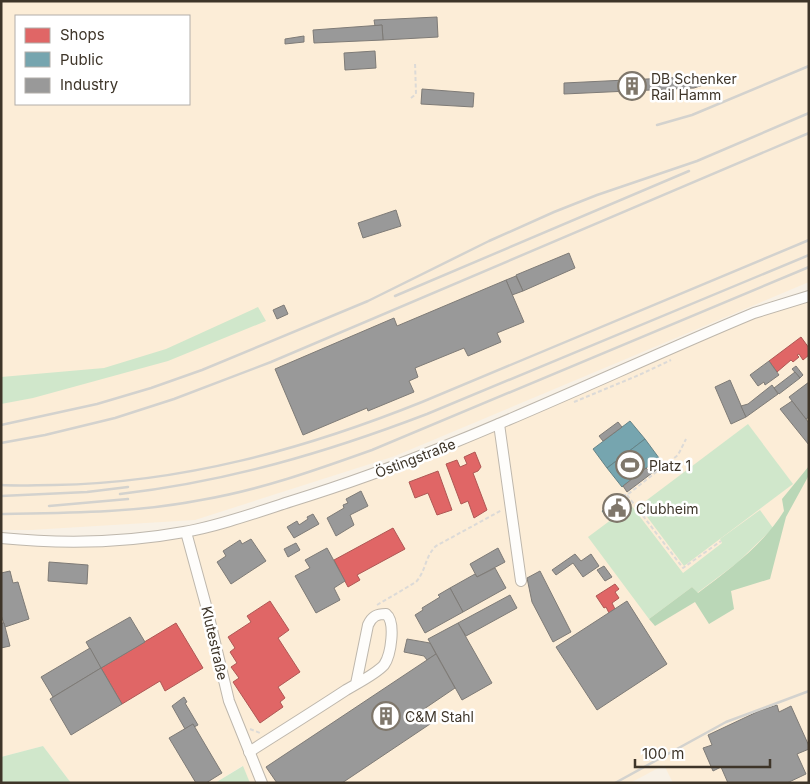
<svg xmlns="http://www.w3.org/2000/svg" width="810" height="784" viewBox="0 0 810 784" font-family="Inter,sans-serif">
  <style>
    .built { fill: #fcedd7; fill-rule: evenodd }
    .green { fill: #d0e7cb }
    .forest { fill: #bad7b7 }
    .shops { fill: #e06666; stroke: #af5754 }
    .public { fill: #76a5af; stroke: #658387 }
    .industry { fill: #999; stroke: #7e7b77 }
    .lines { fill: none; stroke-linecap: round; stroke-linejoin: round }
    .minor-casing { stroke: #beb7ac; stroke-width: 12 }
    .path { stroke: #dcdad7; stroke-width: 2; stroke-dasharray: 4 2.5; stroke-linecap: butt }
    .minor { stroke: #fefdfb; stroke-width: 10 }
    .rail { stroke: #d3d2ce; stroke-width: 2.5 }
    .labels { text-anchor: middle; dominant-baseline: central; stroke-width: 5; stroke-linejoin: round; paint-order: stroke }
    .poi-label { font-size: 14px; fill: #3e3529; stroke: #fff; text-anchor: start }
    .street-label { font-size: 14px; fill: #3e3529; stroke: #fff }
  </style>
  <rect width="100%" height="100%" fill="#f8f1e6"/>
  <!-- built -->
  <g class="built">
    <path d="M 1,1 L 809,1 L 809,282 L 395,456 L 195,520 L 31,530 L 1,530 ZM 16,16 L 189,16 L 189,104 L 16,104 Z"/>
    <path d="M 809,301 L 809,783 L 673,783 L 664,765 L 630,783 L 250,783 L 242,766 L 215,783 L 71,783 L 43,746 L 1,757 L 1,540 L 47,542 L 201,530 L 341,487 L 785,305 Z"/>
  </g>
  <!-- green -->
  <g class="green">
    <path d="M 258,307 L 266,321 L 168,361 L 33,398 L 1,404 L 1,377 L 104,368 L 166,349 Z"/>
    <path d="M 748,424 L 793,484 L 684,566 L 639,506 Z"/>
    <path d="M 631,505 L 683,573 L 722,543 L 720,539 L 760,510 L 773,528 L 737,563 L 697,593 L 692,587 L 649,619 L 588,537 Z"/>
    <path d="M 43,746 L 71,783 L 1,783 L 1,757 Z"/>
    <path d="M 243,766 L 250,783 L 215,783 Z"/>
  </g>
  <!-- forest -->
  <path class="forest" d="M 809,466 L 809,475 L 786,517 L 770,579 L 731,591 L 734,609 L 709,624 L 695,602 L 655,626 L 649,619 L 692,587 L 698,593 C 730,569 763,545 784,511 L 782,499 Z"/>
  <!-- shops -->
  <g class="shops">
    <path d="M 801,337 L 809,348 L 809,355 L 803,360 L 799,354 L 797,355 L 799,357 L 793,362 L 791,360 L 777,372 L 769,361 Z"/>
    <path d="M 475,452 L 481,467 L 478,471 L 473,473 L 487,510 L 474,518 L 468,501 L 461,504 L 446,464 L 457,460 L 460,467 L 467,464 L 464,457 Z"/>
    <path d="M 438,471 L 452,510 L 437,515 L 428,493 L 415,498 L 409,482 Z"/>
    <path d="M 393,528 L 405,549 L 357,575 L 360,580 L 348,587 L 334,560 Z"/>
    <path d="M 615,584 L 619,589 L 615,592 L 619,598 L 612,603 L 615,609 L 609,613 L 606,607 L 604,608 L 596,596 Z"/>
    <path d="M 270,601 L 289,630 L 278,638 L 300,672 L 278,687 L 285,698 L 280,702 L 283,707 L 260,723 L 233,682 L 239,678 L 231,667 L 237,663 L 230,652 L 235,648 L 228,637 L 251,622 L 247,616 Z"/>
    <path d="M 176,623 L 203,668 L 165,691 L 160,681 L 122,704 L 101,668 Z"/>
  </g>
  <!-- public -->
  <g class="public">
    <path d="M 630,421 L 645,439 L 607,468 L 593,449 Z"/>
    <path d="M 645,439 L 659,458 L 622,487 L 607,468 Z"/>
    <path d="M 618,494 L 622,499 L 625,496 L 631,505 L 610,521 L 602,511 L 611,504 L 609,501 Z"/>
  </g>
  <!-- industry -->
  <g class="industry">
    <path d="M 437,17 L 438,37 L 383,40 L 382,25 L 375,26 L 374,20 Z"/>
    <path d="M 382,25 L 383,40 L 314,43 L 313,30 Z"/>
    <path d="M 304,36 L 304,42 L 285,44 L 285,39 Z"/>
    <path d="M 375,51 L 376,68 L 345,70 L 344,53 Z"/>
    <path d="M 709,76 L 709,83 L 694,88 L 564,94 L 564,83 Z"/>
    <path d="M 422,89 L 474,93 L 473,107 L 421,104 Z"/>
    <path d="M 396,210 L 401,226 L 363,238 L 358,223 Z"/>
    <path d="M 569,253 L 575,268 L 523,291 L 516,275 Z"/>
    <path d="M 516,276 L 523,291 L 512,295 L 506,280 Z"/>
    <path d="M 506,280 L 524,322 L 497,333 L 501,342 L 468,356 L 464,348 L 415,368 L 418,377 L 409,381 L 414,392 L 368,411 L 367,408 L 303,435 L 275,369 L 394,318 L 397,326 Z"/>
    <path d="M 284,305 L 288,314 L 277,319 L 273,310 Z"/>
    <path d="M 769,361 L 779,375 L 765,385 L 764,382 L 758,386 L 750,375 Z"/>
    <path d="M 796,366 L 803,375 L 800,378 L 792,369 Z"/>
    <path d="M 795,372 L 800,378 L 779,394 L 774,388 Z"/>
    <path d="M 730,380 L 746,417 L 731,424 L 715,387 Z"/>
    <path d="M 809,382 L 809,417 L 806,419 L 789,397 Z"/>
    <path d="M 772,385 L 778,394 L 746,417 L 741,406 L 748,404 Z"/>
    <path d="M 792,401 L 809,423 L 809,445 L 780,409 Z"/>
    <path d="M 618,422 L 622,427 L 603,441 L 599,436 Z"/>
    <path d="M 657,463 L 660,467 L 627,492 L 623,486 L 646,468 L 648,470 Z"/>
    <path d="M 361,491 L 368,506 L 350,515 L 354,525 L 336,536 L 327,518 L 344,508 L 343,505 L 348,503 L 346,499 Z"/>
    <path d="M 313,514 L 319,524 L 294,538 L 287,527 L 297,521 L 299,525 L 308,519 L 307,517 Z"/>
    <path d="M 251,539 L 266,561 L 231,584 L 217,562 L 226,556 L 223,551 L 240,540 L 242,544 Z"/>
    <path d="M 296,543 L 300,550 L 288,557 L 284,549 Z"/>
    <path d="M 327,548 L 345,581 L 334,588 L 340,600 L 316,613 L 295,576 L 310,568 L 305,560 Z"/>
    <path d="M 498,548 L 505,562 L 477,577 L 470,564 Z"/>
    <path d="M 575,554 L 581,561 L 591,554 L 599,566 L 583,577 L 573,563 L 556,575 L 552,570 Z"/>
    <path d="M 49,562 L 88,565 L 87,584 L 48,581 Z"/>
    <path d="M 604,566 L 612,577 L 605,581 L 597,570 Z"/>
    <path d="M 495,568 L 506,588 L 463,612 L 450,588 L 475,574 L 477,577 Z"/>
    <path d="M 10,571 L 13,583 L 18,582 L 29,619 L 5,627 L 1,615 L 1,573 Z"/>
    <path d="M 540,571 L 571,632 L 553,642 L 532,602 L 527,578 Z"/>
    <path d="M 450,588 L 463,612 L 425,633 L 415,615 L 423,610 L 422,608 L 440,597 L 438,595 Z"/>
    <path d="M 510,595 L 517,608 L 466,636 L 458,623 Z"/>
    <path d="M 627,601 L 667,664 L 597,710 L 556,647 Z"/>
    <path d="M 130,617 L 145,642 L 101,668 L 86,642 Z"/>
    <path d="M 1,623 L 4,623 L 10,646 L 1,648 Z"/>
    <path d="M 458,623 L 492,683 L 462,700 L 428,639 Z"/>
    <path d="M 407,639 L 430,643 L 436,654 L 427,660 L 424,656 L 404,652 Z"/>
    <path d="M 90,648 L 101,668 L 53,697 L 41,677 Z"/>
    <path d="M 436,654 L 455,688 L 424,709 L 433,722 L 342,783 L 277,783 L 266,767 Z"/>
    <path d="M 101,668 L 122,704 L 71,735 L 50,699 Z"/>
    <path d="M 184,697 L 187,702 L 185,703 L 198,725 L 194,727 L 193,724 L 185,729 L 172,706 Z"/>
    <path d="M 777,705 L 779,712 L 791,706 L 809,746 L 809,749 L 797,754 L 806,774 L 787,783 L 728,783 L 721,767 L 713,771 L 703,748 L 712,745 L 708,735 L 759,711 Z"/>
    <path d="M 193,724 L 222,773 L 206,783 L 196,783 L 169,738 Z"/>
  </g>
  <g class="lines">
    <defs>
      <g id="minor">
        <path d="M 499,424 L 521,581"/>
        <path d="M 186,532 L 207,609 L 229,701 L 262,783"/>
        <path d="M 1,538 C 62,544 124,543 184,532 C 219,526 258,512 292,501 C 452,452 600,377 754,313 L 809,296"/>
        <path d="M 249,752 C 282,731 314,711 346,690 C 356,684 376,674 384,665 C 391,655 396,622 386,614 C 377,614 372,616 368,625 L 356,684"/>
      </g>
    </defs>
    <!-- minor casing -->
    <use href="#minor" class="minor-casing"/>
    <!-- path -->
    <g class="path">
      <path d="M 411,98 L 416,94 L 415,62"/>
      <path d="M 574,402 L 639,375 L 671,360"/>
      <path d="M 622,495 L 627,495 L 678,455 L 686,439"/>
      <path d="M 627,495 L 683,568 L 721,541"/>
      <path d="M 377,605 L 416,582 C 426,571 425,556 436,546 L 502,510"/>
      <path d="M 250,729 L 260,733"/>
    </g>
    <!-- minor -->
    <use href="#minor" class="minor"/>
    <!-- rail -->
    <g class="rail">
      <path d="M 657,125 L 692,115 L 809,66"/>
      <path d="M 395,296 L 689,171"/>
      <path d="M 1,425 L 97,404 L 151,388 L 202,370 L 368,301 L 489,241 L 554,212 L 597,195 L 697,161 L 809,113"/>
      <path d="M 1,443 L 45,435 L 115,418 L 174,399 L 271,362 L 809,133"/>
      <path d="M 1,485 C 19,486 37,485 54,485 C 182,483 305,449 422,402 L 809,240"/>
      <path d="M 120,494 C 229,481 325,453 427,414 L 809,255"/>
      <path d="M 1,496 L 87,492 L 128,487"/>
      <path d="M 49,506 L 128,499"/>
      <path d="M 1,514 C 68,513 135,513 201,500 C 260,490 316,470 372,450 L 809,267"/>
      <path d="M 615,783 L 726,722 L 809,691"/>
    </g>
  </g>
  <!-- icons -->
  <defs>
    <symbol id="building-ring" viewBox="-11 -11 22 22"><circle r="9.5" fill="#fff" stroke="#7f776b" stroke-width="1.5"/><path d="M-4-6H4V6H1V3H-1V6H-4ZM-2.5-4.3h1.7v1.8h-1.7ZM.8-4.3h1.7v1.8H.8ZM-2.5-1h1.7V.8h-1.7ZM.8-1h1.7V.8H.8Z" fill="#7f776b"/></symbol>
    <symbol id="stadium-ring" viewBox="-11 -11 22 22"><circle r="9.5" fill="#fff" stroke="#7f776b" stroke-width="1.5"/><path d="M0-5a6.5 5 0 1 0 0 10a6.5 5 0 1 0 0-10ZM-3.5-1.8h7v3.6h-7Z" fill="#7f776b"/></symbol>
    <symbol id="civic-ring" viewBox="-11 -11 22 22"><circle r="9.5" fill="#fff" stroke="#7f776b" stroke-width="1.5"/><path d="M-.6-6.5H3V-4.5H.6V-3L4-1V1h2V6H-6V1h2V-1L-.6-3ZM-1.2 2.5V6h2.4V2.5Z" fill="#7f776b"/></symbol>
  </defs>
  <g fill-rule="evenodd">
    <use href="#building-ring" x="616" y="70" width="32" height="32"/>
    <use href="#stadium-ring" x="614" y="449" width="32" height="32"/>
    <use href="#civic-ring" x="601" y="492" width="32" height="32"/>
    <use href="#building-ring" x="370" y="700" width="32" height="32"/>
  </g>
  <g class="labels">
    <!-- poi labels -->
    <g class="poi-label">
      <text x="651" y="78">DB Schenker<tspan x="651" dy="16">Rail Hamm</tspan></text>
      <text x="649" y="465">Platz 1</text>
      <text x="636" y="508">Clubheim</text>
      <text x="405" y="716">C&amp;M Stahl</text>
    </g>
    <!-- street labels -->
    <g class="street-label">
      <text transform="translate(415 458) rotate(-21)">Östingstraße</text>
      <text transform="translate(215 643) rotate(77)">Klutestraße</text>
    </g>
  </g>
  <!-- border -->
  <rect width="810" height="784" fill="none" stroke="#3e3529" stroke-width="5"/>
  <!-- legend -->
  <rect x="15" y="15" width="175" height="90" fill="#ffffff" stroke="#b2aea9"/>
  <rect x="25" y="28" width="25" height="15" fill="#e06666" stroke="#b2aea9"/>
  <text x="60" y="40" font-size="15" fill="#3e3529">Shops</text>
  <rect x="25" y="52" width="25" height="15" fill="#76a5af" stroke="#b2aea9"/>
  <text x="60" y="65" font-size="15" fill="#3e3529">Public</text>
  <rect x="25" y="78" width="25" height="15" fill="#999999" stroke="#b2aea9"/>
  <text x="60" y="90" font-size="15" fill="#3e3529">Industry</text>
  <!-- scale -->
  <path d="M635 759v8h135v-8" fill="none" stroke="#3e3529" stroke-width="2.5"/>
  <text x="642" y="759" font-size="15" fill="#3e3529" stroke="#ffffff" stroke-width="4" paint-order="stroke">100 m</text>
</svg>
